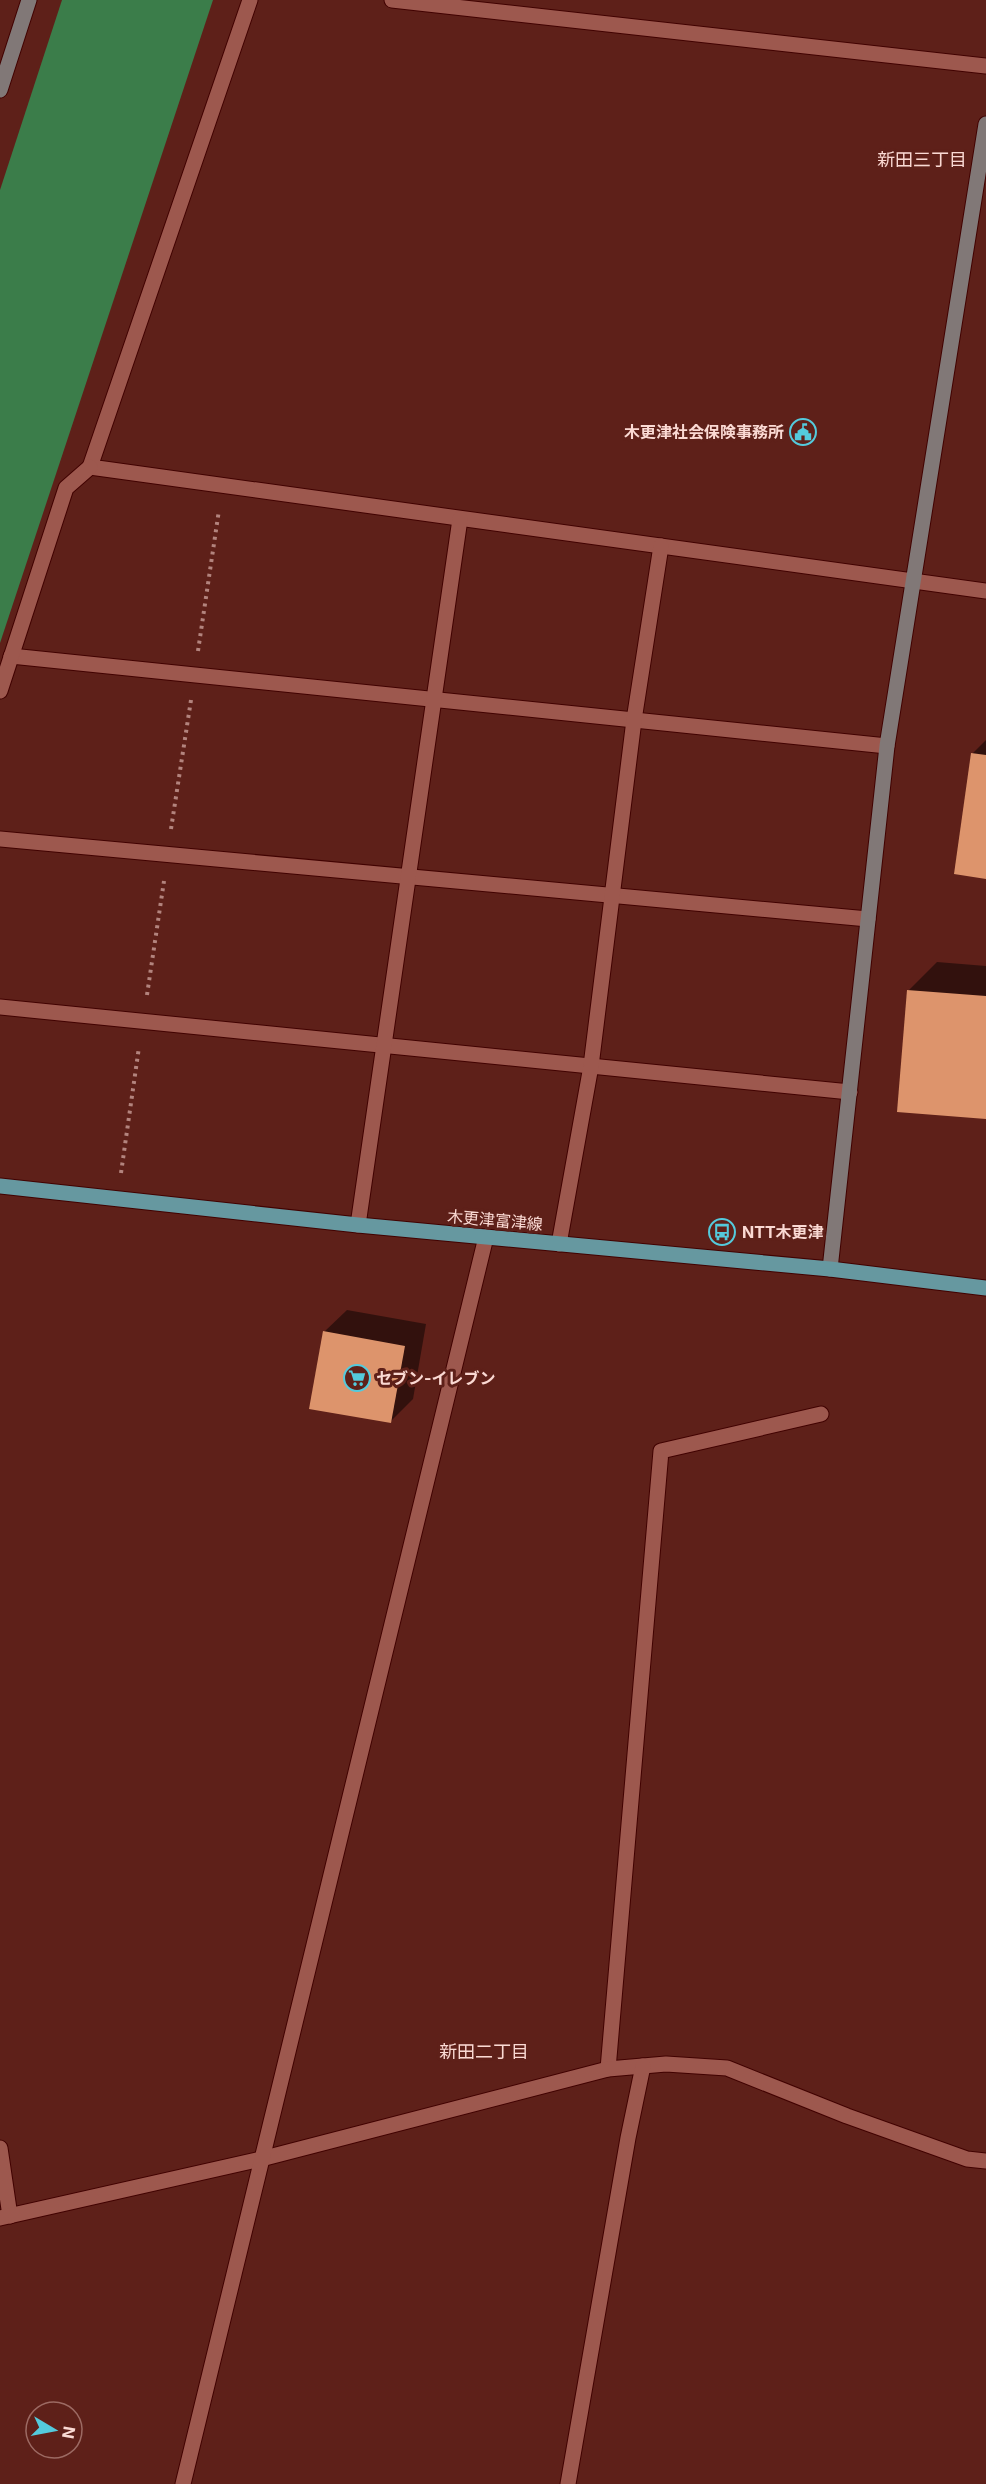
<svg xmlns="http://www.w3.org/2000/svg" width="986" height="2484" viewBox="0 0 986 2484" font-family="Inter,'Noto Sans JP',sans-serif">
  <style>
    .water { fill: #3b7d4a }
    .shadow { fill: #0007 }
    .building { fill: #dd946c }
    .lines { fill: none; stroke-linecap: round; stroke-linejoin: round }
    .street-casing { stroke: #410201; stroke-width: 17 }
    .secondary-casing { stroke: #410201; stroke-width: 17 }
    .primary-casing { stroke: #410201; stroke-width: 17 }
    .path { stroke: #b3847e; stroke-width: 4; stroke-dasharray: 3 4.5; stroke-linecap: butt }
    .street { stroke: #9d584e; stroke-width: 15 }
    .secondary { stroke: #817877; stroke-width: 15 }
    .primary { stroke: #6698a0; stroke-width: 15 }
    .labels { text-anchor: middle; dominant-baseline: central; stroke-width: 6; stroke-linejoin: round; paint-order: stroke }
    .poi-label { font-size: 16px; font-weight: bold; fill: #fad9d3; stroke: #5e2019; text-anchor: start }
    .street-label { font-size: 16px; fill: #fad9d3; stroke: #5e2019 }
    .neighbourhood-label { font-size: 18px; fill: #fad9d3; stroke: #5e2019 }
  </style>
  <rect width="100%" height="100%" fill="#5e2019"/>
  <!-- water -->
  <path class="water" d="M 62,0 L 213,0 L 0,643 L 0,190 Z"/>
  <!-- shadow -->
  <g class="shadow">
    <path d="M 986,740 L 986,877 L 973,753 Z"/>
    <path d="M 937,962 L 986,966 L 986,1118 L 908,991 Z"/>
    <path d="M 347,1310 L 426,1324 L 413,1399 L 391,1421 L 324,1332 Z"/>
  </g>
  <!-- building -->
  <g class="building">
    <path d="M 971,753 L 986,755 L 986,879 L 954,874 Z"/>
    <path d="M 907,990 L 986,996 L 986,1119 L 897,1112 Z"/>
    <path d="M 323,1331 L 405,1346 L 391,1423 L 309,1409 Z"/>
  </g>
  <g class="lines">
    <defs>
      <g id="street">
        <path d="M 250,0 L 90,467 L 986,591"/>
        <path d="M 392,0 L 986,66"/>
        <path d="M 11,656 L 887,746"/>
        <path d="M 0,691 L 66,488 L 90,467"/>
        <path d="M 0,839 L 868,919"/>
        <path d="M 0,1007 L 850,1092"/>
        <path d="M 358,1225 L 460,519"/>
        <path d="M 559,1244 L 591,1066 L 634,720 L 661,546"/>
        <path d="M 608,2069 L 661,1451 L 821,1414"/>
        <path d="M 0,2148 L 10,2216"/>
        <path d="M 0,2218 L 261,2159 L 608,2069 L 666,2064 L 727,2068 L 847,2116 L 967,2159 L 986,2161"/>
        <path d="M 183,2484 L 486,1237"/>
        <path d="M 568,2484 L 628,2138 L 643,2066"/>
      </g>
      <g id="secondary">
        <path d="M 0,90 L 29,0"/>
        <path d="M 830,1269 L 887,746 L 986,124"/>
      </g>
      <path id="primary" d="M 0,1186 L 358,1225 L 830,1269 L 986,1288"/>
    </defs>
    <!-- street casing -->
    <use href="#street" class="street-casing"/>
    <!-- secondary casing -->
    <use href="#secondary" class="secondary-casing"/>
    <!-- primary casing -->
    <use href="#primary" class="primary-casing"/>
    <!-- path -->
    <g class="path">
      <path d="M 198,651 L 219,510"/>
      <path d="M 171,829 L 191,700"/>
      <path d="M 147,995 L 164,881"/>
      <path d="M 121,1173 L 139,1047"/>
    </g>
    <!-- street -->
    <use href="#street" class="street"/>
    <!-- secondary -->
    <use href="#secondary" class="secondary"/>
    <!-- primary -->
    <use href="#primary" class="primary"/>
  </g>
  <!-- icons -->
  <defs>
    <symbol id="civic-ring" viewBox="-11 -11 22 22"><circle r="9.5" fill="#5e2019" stroke="#54cadc" stroke-width="1.5"/><path d="M-.6-6.5H3V-4.5H.6V-3L4-1V1h2V6H-6V1h2V-1L-.6-3ZM-1.2 2.5V6h2.4V2.5Z" fill="#54cadc"/></symbol>
    <symbol id="bus-ring" viewBox="-11 -11 22 22"><circle r="9.5" fill="#5e2019" stroke="#54cadc" stroke-width="1.5"/><path d="M-5-6H5V4H4V6H2V4H-2V6H-4V4H-5ZM-3.5-4V0h7V-4ZM-3.5 1.2v1.5H-2V1.2ZM2 1.2v1.5H3.5V1.2Z" fill="#54cadc"/></symbol>
    <symbol id="supermarket-ring" viewBox="-11 -11 22 22"><circle r="9.5" fill="#5e2019" stroke="#54cadc" stroke-width="1.5"/><path d="M-6-5.5h2.5l.6 2H6L4.5 2H-2.5L-4.4-4H-6ZM-1.5 3.2a1.3 1.3 0 1 0 .1 0ZM3 3.2a1.3 1.3 0 1 0 .1 0Z" fill="#54cadc"/></symbol>
  </defs>
  <g fill-rule="evenodd">
    <use href="#civic-ring" x="788" y="417" width="30" height="30"/>
    <use href="#bus-ring" x="707" y="1217" width="30" height="30"/>
    <use href="#supermarket-ring" x="342" y="1363" width="30" height="30"/>
  </g>
  <g class="labels">
    <!-- poi labels -->
    <g class="poi-label">
      <text x="784" y="432" text-anchor="end">木更津社会保険事務所</text>
      <text x="742" y="1232">NTT木更津</text>
      <text x="376" y="1378">セブン-イレブン</text>
    </g>
    <!-- street labels -->
    <g class="street-label">
      <text transform="translate(495 1220) rotate(5)">木更津富津線</text>
    </g>
    <!-- neighbourhood labels -->
    <g class="neighbourhood-label">
      <text x="922" y="159">新田三丁目</text>
      <text x="484" y="2051">新田二丁目</text>
    </g>
  </g>
  <!-- north arrow -->
  <g transform="translate(54 2430) rotate(100)"><circle r="28" fill="#5e2019" stroke="#9c6a63" stroke-width="1.5"/>
  <path d="M0-4.5L10 22L0 15L-10 22Z" fill="#54cadc"/>
  <text y="-9" font-size="16" font-weight="bold" text-anchor="middle" fill="#fad9d3">N</text>
  </g>
</svg>
